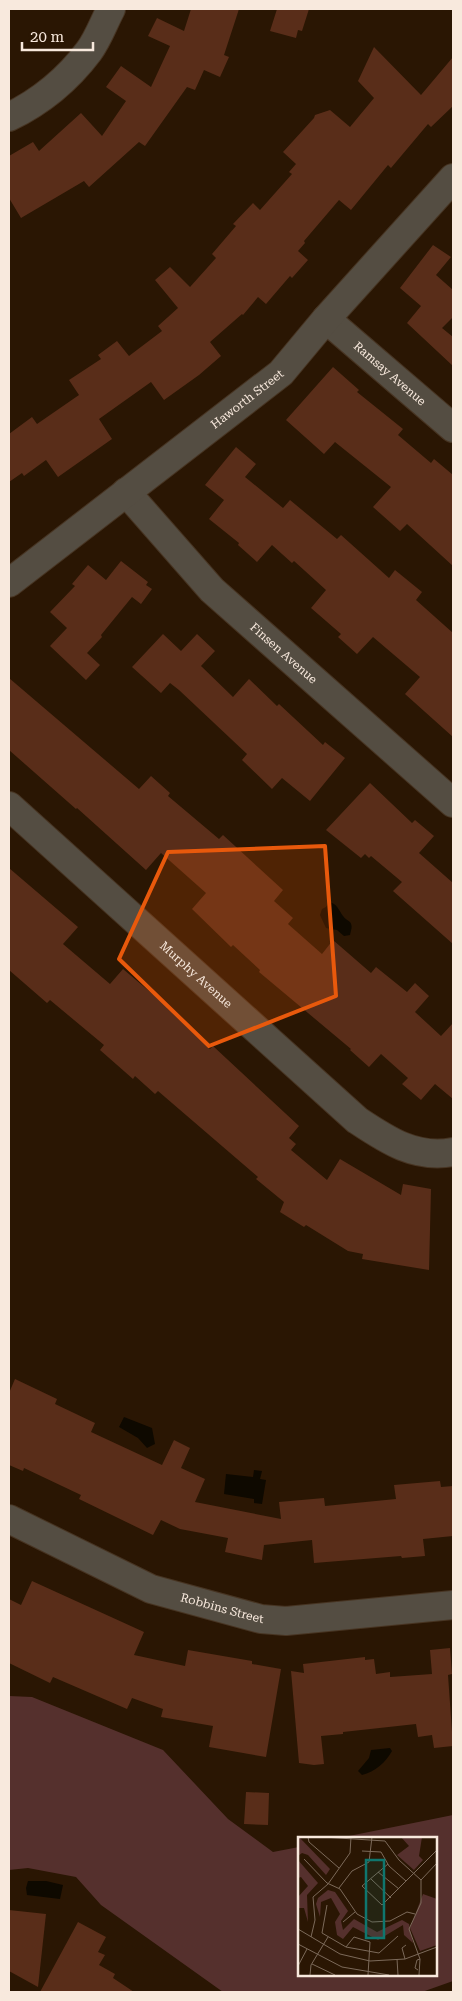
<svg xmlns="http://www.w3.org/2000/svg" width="462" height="2001" viewBox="0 0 462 2001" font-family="'Roboto Serif',serif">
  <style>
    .green { fill: #55302d }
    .water { fill: #0e0900 }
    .building { fill: #592d19 }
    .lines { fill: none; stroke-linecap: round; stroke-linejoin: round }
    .minor-casing { stroke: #473422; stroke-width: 30 }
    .minor { stroke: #544d42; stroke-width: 28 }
    .marked { fill: #e8590c; fill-opacity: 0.2; stroke: #e8590c; stroke-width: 4; stroke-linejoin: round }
    .labels { text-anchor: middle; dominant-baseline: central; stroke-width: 4.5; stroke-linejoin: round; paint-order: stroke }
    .street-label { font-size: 12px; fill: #f8e9dd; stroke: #2a1603 }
    .inset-road { fill: none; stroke: #7c6a5a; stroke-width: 1 }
    .view { fill: #0f766e; fill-opacity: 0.15; stroke: #0f766e; stroke-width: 2.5 }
    .inset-edge { fill: none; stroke: #f8e9dd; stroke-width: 2.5 }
  </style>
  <rect width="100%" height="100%" fill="#2a1603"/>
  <!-- green -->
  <path class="green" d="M 9,1696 L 32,1697 L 163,1750 L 228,1819 L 273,1852 L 299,1847 L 300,1975 L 436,1975 L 436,1838 L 339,1838 L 453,1815 L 453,1981 L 422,1992 L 223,1992 L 101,1905 L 76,1877 L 28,1868 L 9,1870 Z"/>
  <!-- water -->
  <g class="water">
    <path d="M 329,902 C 337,903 339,911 343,916 C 345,919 348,920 350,922 C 353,926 351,930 350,935 L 344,936 L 337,930 L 326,928 L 320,915 L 322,909 L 326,907 Z"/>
    <path d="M 124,1417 L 152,1428 L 155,1444 L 147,1448 L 138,1438 L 119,1427 Z"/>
    <path d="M 254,1470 L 262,1471 L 260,1479 L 266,1480 L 262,1504 L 254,1503 L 254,1499 L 224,1494 L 226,1474 L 253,1477 Z"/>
    <path d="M 390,1748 L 392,1751 C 386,1762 375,1772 362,1775 L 358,1771 L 369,1758 L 371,1750 Z"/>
    <path d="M 28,1881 L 46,1881 L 63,1885 L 60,1899 L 27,1895 L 26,1888 Z"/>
  </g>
  <!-- building -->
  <g class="building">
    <path d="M 191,9 L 239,9 L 224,55 L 229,57 L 220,77 L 204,70 L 195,90 L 187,87 L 145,146 L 139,142 L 89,187 L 84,181 L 21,218 L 9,198 L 9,156 L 33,142 L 39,151 L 81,113 L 102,136 L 126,101 L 106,87 L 121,66 L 151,87 L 170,46 L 148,36 L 157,18 L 184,31 Z"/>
    <path d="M 277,9 L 309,9 L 302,31 L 298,30 L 296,38 L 270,31 Z"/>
    <path d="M 374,47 L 421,95 L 453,57 L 453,106 L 431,127 L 428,124 L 391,168 L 388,165 L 351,210 L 339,200 L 304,241 L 305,243 L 298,251 L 308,260 L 292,278 L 290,276 L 266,304 L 258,297 L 243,315 L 242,314 L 210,342 L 221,356 L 199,375 L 164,400 L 151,382 L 99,419 L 112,439 L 58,477 L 46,460 L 24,476 L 22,473 L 9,482 L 9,434 L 32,417 L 37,424 L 79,395 L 69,380 L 101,359 L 98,355 L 117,341 L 129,356 L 162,331 L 158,326 L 178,308 L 155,280 L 170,267 L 190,287 L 216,258 L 212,254 L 236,226 L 233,224 L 253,203 L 260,210 L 292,174 L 289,172 L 296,164 L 283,152 L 314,118 L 315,115 L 330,110 L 350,127 L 374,98 L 358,81 Z"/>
    <path d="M 433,245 L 451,257 L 436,275 L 453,290 L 453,317 L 442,328 L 453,337 L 453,366 L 407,323 L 421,306 L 400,288 Z"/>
    <path d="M 333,367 L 359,390 L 357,392 L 403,429 L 398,435 L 431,463 L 434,459 L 453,475 L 453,566 L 407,524 L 400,531 L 373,507 L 391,487 L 335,442 L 324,454 L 286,420 Z"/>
    <path d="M 236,447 L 256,464 L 245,477 L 283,508 L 290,500 L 337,539 L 341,535 L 389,578 L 395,570 L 422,592 L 416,600 L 453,633 L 453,737 L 405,694 L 420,677 L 373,637 L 357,654 L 338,637 L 341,634 L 311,608 L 326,590 L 294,561 L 292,563 L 272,545 L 257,562 L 238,545 L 239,543 L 209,519 L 224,500 L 205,485 Z"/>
    <path d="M 121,561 L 148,582 L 146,585 L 152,589 L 141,604 L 132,597 L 101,635 L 102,637 L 87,653 L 100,665 L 86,680 L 50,646 L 67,628 L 50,612 L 75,586 L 72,584 L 88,565 L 106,580 Z"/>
    <path d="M 163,634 L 181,651 L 197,634 L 215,651 L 201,666 L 233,697 L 249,679 L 277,706 L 279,704 L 323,745 L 325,742 L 345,758 L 310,801 L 282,778 L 272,789 L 242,760 L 247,754 L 179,690 L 170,683 L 161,693 L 132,667 Z"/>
    <path d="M 9,678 L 139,789 L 151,776 L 170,793 L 168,796 L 219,839 L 223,835 L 283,890 L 274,901 L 293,918 L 288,924 L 322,954 L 333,940 L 371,973 L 376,967 L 407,992 L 415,983 L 429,996 L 415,1012 L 441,1036 L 453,1023 L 453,1099 L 435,1084 L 421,1100 L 402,1084 L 408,1078 L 381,1054 L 369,1067 L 350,1050 L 351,1049 L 259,972 L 260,970 L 233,945 L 231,947 L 192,909 L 206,893 L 161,853 L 146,870 L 77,808 L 76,809 L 9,750 Z"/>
    <path d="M 370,783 L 412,823 L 415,820 L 434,836 L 419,853 L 453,883 L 453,944 L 393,891 L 402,882 L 371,856 L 369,858 L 365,854 L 361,858 L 326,830 Z"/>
    <path d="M 9,868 L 78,927 L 63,944 L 110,984 L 123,969 L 168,1007 L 167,1008 L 210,1049 L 213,1046 L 299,1126 L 289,1138 L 296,1144 L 291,1150 L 327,1180 L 340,1159 L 401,1195 L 403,1184 L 431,1189 L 429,1270 L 362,1259 L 363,1254 L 348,1251 L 306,1225 L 304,1227 L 280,1212 L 284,1202 L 256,1179 L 258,1177 L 158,1091 L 155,1094 L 135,1076 L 133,1079 L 100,1050 L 104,1045 L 50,1000 L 47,1003 L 9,970 Z"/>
    <path d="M 15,1379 L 57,1399 L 55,1404 L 95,1423 L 91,1432 L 162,1465 L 174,1440 L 190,1448 L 181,1468 L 205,1479 L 195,1502 L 281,1519 L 279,1502 L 324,1498 L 325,1506 L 396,1499 L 394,1485 L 440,1481 L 441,1487 L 453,1486 L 453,1536 L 423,1539 L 425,1556 L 402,1558 L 401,1556 L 314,1563 L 312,1540 L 264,1545 L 262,1560 L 225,1552 L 228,1538 L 180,1529 L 161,1520 L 153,1535 L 79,1499 L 81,1495 L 24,1468 L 23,1471 L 9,1465 L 9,1393 Z"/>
    <path d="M 32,1581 L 144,1632 L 134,1655 L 185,1666 L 188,1650 L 252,1661 L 252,1664 L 281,1669 L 266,1757 L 209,1747 L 213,1726 L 161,1717 L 163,1709 L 132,1698 L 127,1709 L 53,1677 L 50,1683 L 9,1663 L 9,1599 L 21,1605 Z"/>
    <path d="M 450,1648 L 452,1674 L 448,1675 L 453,1746 L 434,1748 L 432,1735 L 418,1737 L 416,1724 L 343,1732 L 343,1734 L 321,1736 L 324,1764 L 314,1765 L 299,1763 L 291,1671 L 304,1673 L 303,1664 L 365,1657 L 365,1660 L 374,1659 L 376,1674 L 390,1672 L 390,1677 L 432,1674 L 430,1650 Z"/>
    <path d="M 246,1792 L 269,1793 L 268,1825 L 244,1824 Z"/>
    <path d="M 9,1910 L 46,1914 L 38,1987 L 9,1971 Z"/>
    <path d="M 78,1922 L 106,1937 L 98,1952 L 105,1955 L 99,1965 L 115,1974 L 113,1978 L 134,1992 L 40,1992 Z"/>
  </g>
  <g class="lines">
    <defs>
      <g id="minor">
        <path d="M 9,117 C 40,102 68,79 89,51 C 98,39 104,22 111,9"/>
        <path id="s1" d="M 326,319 L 453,428"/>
        <path id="s2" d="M 126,492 L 212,590 L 453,803"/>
        <path id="s3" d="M 9,583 L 281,373 L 326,319 L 453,178"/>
        <path id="s4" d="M 9,806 L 357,1120 C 387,1140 415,1159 453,1152"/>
        <path id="s5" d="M 9,1519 L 151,1589 L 261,1619 L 286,1621 L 453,1605"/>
      </g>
    </defs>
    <!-- minor casing -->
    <use href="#minor" class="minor-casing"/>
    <!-- minor -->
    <use href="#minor" class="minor"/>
  </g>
  <!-- marked area -->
  <path class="marked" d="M 325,846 L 336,996 L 209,1046 L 119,959 L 168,852 Z"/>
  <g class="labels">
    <!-- street labels -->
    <g class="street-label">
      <text stroke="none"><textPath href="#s1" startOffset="84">Ramsay Avenue</textPath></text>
      <text stroke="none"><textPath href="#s3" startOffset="301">Haworth Street</textPath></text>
      <text stroke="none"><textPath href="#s2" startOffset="226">Finsen Avenue</textPath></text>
      <text stroke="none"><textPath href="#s4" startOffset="252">Murphy Avenue</textPath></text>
      <text stroke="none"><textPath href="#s5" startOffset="232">Robbins Street</textPath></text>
    </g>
  </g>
  <!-- overview -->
  <g transform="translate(298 1837)">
    <rect width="139" height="139" fill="#2a1603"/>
    <path d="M 1,0 L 32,32 L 28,38 L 10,18 L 4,16 L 0,19 ZM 103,0 L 124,0 L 121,19 L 125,23 L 116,33 L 99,18 L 111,9 ZM 0,23 L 20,46 L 9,58 L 10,85 L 6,71 L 0,71 L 0,60 L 10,49 L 3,40 L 0,41 ZM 30,53 L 37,55 L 50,74 L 43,84 L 45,93 L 56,82 L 79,95 L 104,83 L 111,87 L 115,106 L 106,98 L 105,88 L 80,103 L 55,90 L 45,102 L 39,98 L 37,85 L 42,77 L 33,61 L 23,65 L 22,80 L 18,67 L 20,61 ZM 125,57 L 139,62 L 139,108 L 122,114 L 112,91 Z" fill="#55302d"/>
    <path class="inset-road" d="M 10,0 L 11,5 L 41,31M 25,0 L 87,4 L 101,23 L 123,43 L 123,66 L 111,92 L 122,122 L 121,138M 64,14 L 83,15 L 91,29 L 108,44M 6,22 L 29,46 L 42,52 L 59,77 L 74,85 L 92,84 L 109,75 L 117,77M 90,27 L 64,49 L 84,68 L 139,13M 80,35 L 101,52M 73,42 L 93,61M 123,43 L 139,26M 41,51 L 54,34 L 71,25 L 74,0M 29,68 L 24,96 L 48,110 L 81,116 L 100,99M 45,85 L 57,75M 0,92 L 42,117 L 72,124 L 107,122 L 139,110M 13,100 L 17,83 L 15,60 L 30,47 L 52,16 L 53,0M 0,107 L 44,130 L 91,138M 48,110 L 56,100 L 72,105 L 70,138M 99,122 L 100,138M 107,122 L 104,111 L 108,108M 14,127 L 37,138M 0,129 L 9,112M 120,133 L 117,131 L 119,123 L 122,122M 12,138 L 13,128 L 30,100"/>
    <path class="view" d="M 68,23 L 86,23 L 86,101 L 68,101 Z"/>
    <rect width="139" height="139" class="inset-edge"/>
  </g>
  <!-- border -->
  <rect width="462" height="2001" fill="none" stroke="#f8e9dd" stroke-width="20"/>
  <!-- scale -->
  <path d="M22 42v8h71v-8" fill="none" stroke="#f8e9dd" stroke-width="2.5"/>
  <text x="30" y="42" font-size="15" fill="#f8e9dd" stroke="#2a1603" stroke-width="4" paint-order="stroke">20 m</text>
</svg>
